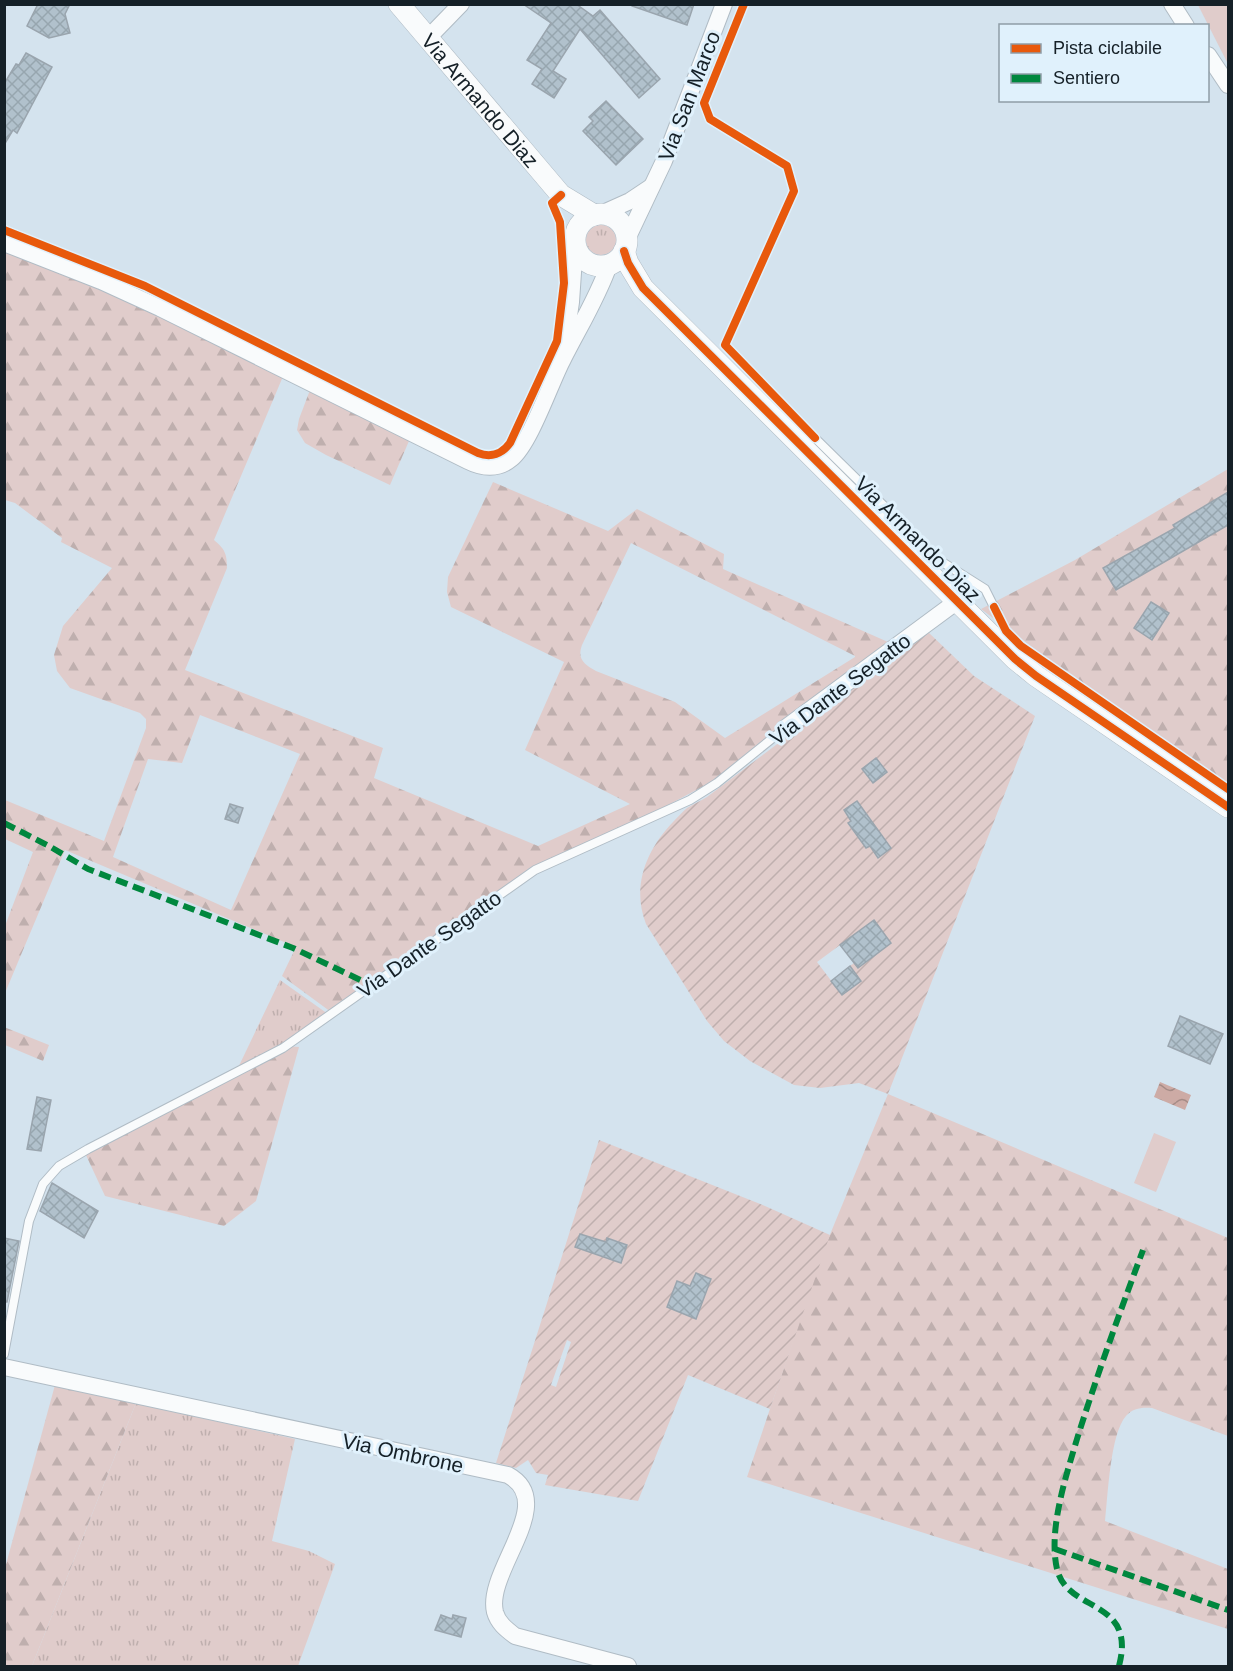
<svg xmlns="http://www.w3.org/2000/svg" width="1233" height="1671" viewBox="0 0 1233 1671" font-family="Helvetica,sans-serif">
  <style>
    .grass { fill: url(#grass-tufts) }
    .forest { fill: url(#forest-firs); fill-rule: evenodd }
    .park { fill: #e0cccb }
    .garden { fill: url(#garden-furrows); fill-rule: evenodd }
    .water { fill: url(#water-waves) }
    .building { fill: url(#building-cross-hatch); stroke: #9aa5ae; stroke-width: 1.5 }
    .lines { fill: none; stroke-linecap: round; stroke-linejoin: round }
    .service-casing { stroke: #b0bcc5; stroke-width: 10 }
    .minor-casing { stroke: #b0bcc5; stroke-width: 18 }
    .tertiary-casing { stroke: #b0bcc5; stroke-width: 22 }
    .service { stroke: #f9fbfc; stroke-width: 8 }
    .minor { stroke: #f9fbfc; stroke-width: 16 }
    .tertiary { stroke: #f9fbfc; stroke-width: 21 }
    .quiet { stroke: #00873e; stroke-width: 6; stroke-dasharray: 12 6; stroke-linecap: butt }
    .cycleway-casing { stroke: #e0f1fc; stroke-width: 11 }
    .cycleway { stroke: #e8590c; stroke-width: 8 }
    .labels { text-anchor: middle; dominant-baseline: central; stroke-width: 6; stroke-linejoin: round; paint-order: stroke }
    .street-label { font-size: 21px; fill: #152027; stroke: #e0f1fc }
  </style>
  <defs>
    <pattern id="grass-tufts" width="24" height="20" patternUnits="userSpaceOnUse" patternTransform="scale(1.5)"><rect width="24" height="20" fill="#e0cccb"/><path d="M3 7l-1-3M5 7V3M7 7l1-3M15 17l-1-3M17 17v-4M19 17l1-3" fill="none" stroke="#bfafae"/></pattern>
    <pattern id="forest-firs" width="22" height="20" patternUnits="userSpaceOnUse" patternTransform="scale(1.5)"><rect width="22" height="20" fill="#e0cccb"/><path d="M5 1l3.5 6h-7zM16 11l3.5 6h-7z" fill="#bfafae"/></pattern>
    <pattern id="garden-furrows" width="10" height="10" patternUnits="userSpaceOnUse" patternTransform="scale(1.5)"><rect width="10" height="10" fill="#e0cccb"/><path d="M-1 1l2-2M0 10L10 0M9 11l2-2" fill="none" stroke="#bfafae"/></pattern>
    <pattern id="water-waves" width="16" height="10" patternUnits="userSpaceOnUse" patternTransform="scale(1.5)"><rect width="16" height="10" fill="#cdaba5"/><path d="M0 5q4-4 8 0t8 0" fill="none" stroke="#a58b86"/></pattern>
    <pattern id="building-cross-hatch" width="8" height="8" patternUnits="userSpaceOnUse" patternTransform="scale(1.5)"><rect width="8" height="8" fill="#b1c1cc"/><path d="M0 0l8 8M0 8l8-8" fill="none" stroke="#97a6af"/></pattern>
  </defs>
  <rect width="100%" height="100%" fill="#d4e3ee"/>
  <!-- grass -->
  <g class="grass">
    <circle cx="601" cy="240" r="15"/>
    <path d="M 280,980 L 328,1014 L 283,1048 L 236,1072 Z"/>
    <path d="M 136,1403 L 295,1439 L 272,1541 L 309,1551 L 335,1564 L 298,1666 L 32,1666 Z"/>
  </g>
  <!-- forest -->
  <g class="forest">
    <path d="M 5,246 L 284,374 L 214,540 C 225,549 227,554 227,568 L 185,670 L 383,748 L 374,778 L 538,846 L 630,804 L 525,750 L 564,662 L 451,607 L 447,592 L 448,577 L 493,482 L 608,531 L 637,509 L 724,554 L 723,569 L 888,642 L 781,726 L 715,780 L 655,812 L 530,868 L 331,1012 L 282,976 L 296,947 L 65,850 L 5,993 L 5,926 L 33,852 L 5,839 L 5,800 L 104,841 L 146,728 L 146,719 L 140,713 L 70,688 L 57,671 L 54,655 L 63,626 L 112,568 L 61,542 L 62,538 L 15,503 L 5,500 ZM 631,543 L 855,656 L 855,657 L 725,738 L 675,702 L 596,671 C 584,664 577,659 582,645 ZM 200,715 L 300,754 L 231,910 L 113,857 L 148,759 L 182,763 Z"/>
    <path d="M 310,390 L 409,441 L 390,485 L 326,455 L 305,443 L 297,430 L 299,419 Z"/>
    <path d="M 1228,469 L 1228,784 L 1067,673 L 981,609 L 1075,560 Z"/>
    <path d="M 4,1027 L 49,1045 L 43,1061 L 5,1045 Z"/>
    <path d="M 287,1046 L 299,1047 L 256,1201 L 224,1226 L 105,1196 L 85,1153 Z"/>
    <path d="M 888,1094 L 1228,1238 L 1228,1436 L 1152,1408 C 1142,1407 1133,1408 1126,1416 C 1110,1434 1108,1496 1105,1521 L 1228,1569 L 1228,1629 L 747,1477 L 824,1249 Z"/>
    <path d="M 55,1385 L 136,1403 L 32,1666 L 5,1666 L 5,1568 Z"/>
  </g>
  <!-- park -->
  <g class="park">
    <path d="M 1198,5 L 1228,5 L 1228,64 Z"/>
    <path d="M 1154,1133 L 1176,1142 L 1156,1192 L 1134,1183 Z"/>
  </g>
  <!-- garden -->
  <g class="garden">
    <path d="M 927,631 L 974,676 L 1035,716 L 888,1094 L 859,1083 L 820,1088 L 794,1085 L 750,1061 L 724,1041 L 707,1021 L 646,924 C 631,886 647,849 673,822 C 678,817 682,812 687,808 C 693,804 701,801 707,797 ZM 876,758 L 887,772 L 873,783 L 862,769 ZM 857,801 L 891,848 L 879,857 L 870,846 L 866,848 L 848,824 L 851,821 L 844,810 ZM 874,920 L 891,943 L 858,968 L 854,963 L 850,966 L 861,981 L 842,995 L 817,962 Z"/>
    <path d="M 599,1140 L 765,1206 L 830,1235 L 770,1409 L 688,1375 L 638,1501 L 545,1485 L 548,1475 L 536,1473 L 528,1460 L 516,1468 L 496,1463 ZM 580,1234 L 606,1242 L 608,1238 L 627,1245 L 621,1263 L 576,1247 ZM 696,1273 L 711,1279 L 695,1318 L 667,1307 L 677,1281 L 690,1286 ZM 567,1340 L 571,1342 L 556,1387 L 551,1385 Z"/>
  </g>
  <!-- water -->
  <path class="water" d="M 1160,1082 L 1191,1095 L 1185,1110 L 1154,1097 Z"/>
  <!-- building -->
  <g class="building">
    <path d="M 38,4 L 70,4 L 65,14 L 70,33 L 49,38 L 27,26 Z"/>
    <path d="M 523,4 L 576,4 L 593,16 L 600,10 L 660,79 L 639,98 L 580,29 L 553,71 L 566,79 L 554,98 L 532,84 L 542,69 L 527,60 L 551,23 Z"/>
    <path d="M 632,4 L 694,4 L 687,25 L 632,6 Z"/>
    <path d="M 26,53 L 52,67 L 17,133 L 13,130 L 4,145 L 4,84 L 16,64 L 19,65 Z"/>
    <path d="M 606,101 L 643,139 L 616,165 L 583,131 L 593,121 L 589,117 Z"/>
    <path d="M 1228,492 L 1228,525 L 1116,590 L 1103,568 L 1175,528 L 1173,525 Z"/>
    <path d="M 1151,602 L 1169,613 L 1152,640 L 1134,628 Z"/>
    <path d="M 876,758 L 887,772 L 873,783 L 862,769 Z"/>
    <path d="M 857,801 L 891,848 L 878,858 L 870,846 L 866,848 L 848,823 L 851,821 L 844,810 Z"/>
    <path d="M 230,804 L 243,808 L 238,823 L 225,819 Z"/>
    <path d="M 874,920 L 891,943 L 858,968 L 840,945 Z"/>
    <path d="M 850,966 L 861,981 L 842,995 L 831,981 Z"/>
    <path d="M 1180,1016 L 1223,1034 L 1210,1064 L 1168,1046 Z"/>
    <path d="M 37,1097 L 51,1100 L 41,1151 L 27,1149 Z"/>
    <path d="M 52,1183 L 98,1211 L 84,1238 L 40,1211 Z"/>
    <path d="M 580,1234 L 606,1242 L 607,1238 L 627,1245 L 621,1263 L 575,1247 Z"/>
    <path d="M 4,1238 L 19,1241 L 7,1302 L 4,1302 Z"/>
    <path d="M 696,1273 L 711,1279 L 696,1319 L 667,1307 L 677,1281 L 690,1286 Z"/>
    <path d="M 441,1615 L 452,1619 L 453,1615 L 466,1618 L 461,1637 L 435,1630 Z"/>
  </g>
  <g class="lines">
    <defs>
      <g id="service">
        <path d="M 798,439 L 815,438 L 939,560 L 985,589 L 994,607"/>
        <path d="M 4,1354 L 29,1221 L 37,1200 L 43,1184 L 59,1166 L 88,1149 L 283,1048 L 535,870 L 690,800 L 717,783 L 784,729"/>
      </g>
      <g id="minor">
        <path d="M 1172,4 L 1186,26"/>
        <path d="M 428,38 L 461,4"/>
        <path d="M 1208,55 L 1228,85"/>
        <path d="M 601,214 L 630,201 L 651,187"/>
        <path d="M 627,239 L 664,161 L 724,4"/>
        <path d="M 4,243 L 101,281 L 160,308 L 468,461 C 482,468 498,470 511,459 C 530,444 550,384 562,361 C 578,329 597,299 609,265"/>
        <path d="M 564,350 L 571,302 L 575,243"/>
        <path d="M 784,729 L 956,602"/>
        <path d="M 4,1367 L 508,1475 C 559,1503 485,1571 495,1612 C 498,1623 506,1629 515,1636 L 628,1666"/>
      </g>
      <g id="tertiary">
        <path id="s1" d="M 399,4 L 561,195 L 594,215"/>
        <circle cx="601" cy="240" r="26"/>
        <path d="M 624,251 L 628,263 L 643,288 L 1015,659 L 1036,676 L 1228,807"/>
      </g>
    </defs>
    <!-- service casing -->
    <use href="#service" class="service-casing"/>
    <!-- minor casing -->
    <use href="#minor" class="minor-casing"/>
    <!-- tertiary casing -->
    <use href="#tertiary" class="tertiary-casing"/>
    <!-- service -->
    <use href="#service" class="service"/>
    <!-- minor -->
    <use href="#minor" class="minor"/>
    <!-- tertiary -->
    <use href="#tertiary" class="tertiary"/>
    <!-- quiet -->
    <g class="quiet">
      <path d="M 4,823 L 49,846 L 88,869 L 293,948 L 371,985"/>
      <path d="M 1055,1549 L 1228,1610"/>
      <path d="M 1119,1666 C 1137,1598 1067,1613 1057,1569 C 1048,1530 1066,1476 1077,1439 C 1097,1375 1120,1312 1143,1250"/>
    </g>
    <defs>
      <g id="cycleway">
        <path d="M 744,4 L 704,103 L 710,119 L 787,166 L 794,191 L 725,345 L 815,438"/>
        <path d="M 4,230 L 145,286 L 478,453 C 491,458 502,454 510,443 L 557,341 L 564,283 L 560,222 L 552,203 L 561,195"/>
        <path d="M 624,251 L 628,263 L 643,288 L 1015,659 L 1036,676 L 1228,807"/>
        <path d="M 994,607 L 1006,631 L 1021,646 L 1228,789"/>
      </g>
    </defs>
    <!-- cycleway casing -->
    <use href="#cycleway" class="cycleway-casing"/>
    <!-- cycleway -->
    <use href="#cycleway" class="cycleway"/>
  </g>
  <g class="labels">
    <!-- street labels -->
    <g class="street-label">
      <text transform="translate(689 96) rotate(-69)">Via San Marco</text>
      <text stroke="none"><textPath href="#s1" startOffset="126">Via Armando Diaz</textPath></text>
      <text transform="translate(918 539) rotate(45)">Via Armando Diaz</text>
      <text transform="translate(840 689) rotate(-37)">Via Dante Segatto</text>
      <text transform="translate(429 944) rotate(-35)">Via Dante Segatto</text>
      <text transform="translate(403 1453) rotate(12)">Via Ombrone</text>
    </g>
  </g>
  <!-- border -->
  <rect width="1233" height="1671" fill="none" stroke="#152027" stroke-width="12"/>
  <!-- legend -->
  <rect x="999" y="24" width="210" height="78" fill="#e0f1fc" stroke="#8f9da7" stroke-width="1.5"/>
  <rect x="1011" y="44" width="30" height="9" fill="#e8590c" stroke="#8f9da7" stroke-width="1.5"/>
  <text x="1053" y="54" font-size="18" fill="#152027">Pista ciclabile</text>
  <rect x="1011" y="74" width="30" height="9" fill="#00873e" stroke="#8f9da7" stroke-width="1.5"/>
  <text x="1053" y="84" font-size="18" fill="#152027">Sentiero</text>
</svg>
